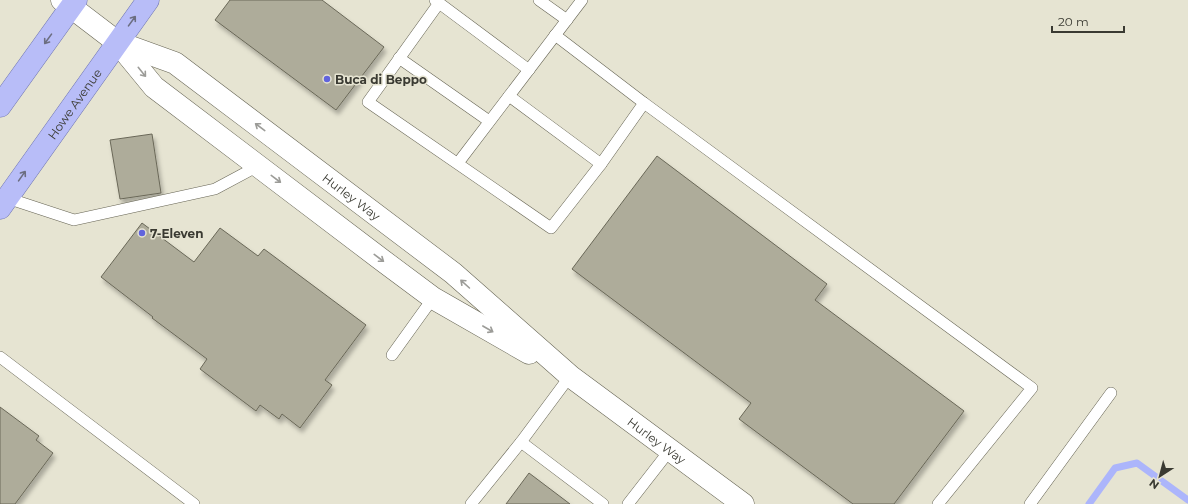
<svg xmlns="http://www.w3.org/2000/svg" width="1188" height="504" viewBox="0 0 1188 504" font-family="Montserrat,sans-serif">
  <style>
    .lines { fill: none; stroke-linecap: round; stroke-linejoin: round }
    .stream { stroke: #acb5fb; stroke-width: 7 }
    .building { fill: #aeac9a; stroke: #6a6858; filter: url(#shadow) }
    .service-casing { stroke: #666454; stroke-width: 12 }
    .tertiary-casing { stroke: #666454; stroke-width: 23 }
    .primary-casing { stroke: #6d73af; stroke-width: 23 }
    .service { stroke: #fff; stroke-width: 11 }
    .tertiary { stroke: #fff; stroke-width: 22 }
    .primary { stroke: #b8bdf8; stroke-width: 22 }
    .oneway { stroke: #6c6e81 }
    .oneway2 { stroke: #9c9c98 }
    .poi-dot { fill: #6164dd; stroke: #e6e4d2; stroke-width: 1.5 }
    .labels { text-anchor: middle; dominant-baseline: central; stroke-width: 3; stroke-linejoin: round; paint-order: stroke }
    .poi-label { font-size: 12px; font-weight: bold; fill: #3a3a32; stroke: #e6e4d2; text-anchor: start }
    .street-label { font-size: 12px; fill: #3a3a32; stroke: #e6e4d2 }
  </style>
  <defs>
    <filter id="shadow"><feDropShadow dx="2.5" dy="4.5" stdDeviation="2" flood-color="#0004"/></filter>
  </defs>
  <rect width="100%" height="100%" fill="#e6e4d2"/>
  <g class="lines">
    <!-- stream -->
    <path class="stream" d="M 1089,504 L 1115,468 L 1137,463 L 1188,500"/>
  </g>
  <!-- building -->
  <g class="building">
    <path d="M 230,0 L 322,0 L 384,47 L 336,110 L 215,20 Z"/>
    <path d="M 152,134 L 161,193 L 120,199 L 110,140 Z"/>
    <path d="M 657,156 L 827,284 L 815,300 L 964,411 L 894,504 L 853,504 L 739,419 L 751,403 L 572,269 Z"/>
    <path d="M 142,223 L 194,262 L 220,228 L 258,256 L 264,249 L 366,325 L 325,380 L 332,385 L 300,428 L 282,414 L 279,419 L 260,405 L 256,411 L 200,369 L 207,359 L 152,318 L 153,317 L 101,277 Z"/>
    <path d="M 0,407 L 39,436 L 36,440 L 53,453 L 15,504 L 0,504 Z"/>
    <path d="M 529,473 L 570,504 L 506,504 Z"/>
  </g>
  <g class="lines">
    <defs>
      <g id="service">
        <path d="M 435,0 L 529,70"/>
        <path d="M 539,0 L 567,20"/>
        <path d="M 439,3 L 368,102 L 551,228 L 601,164 L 509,96"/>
        <path d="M 555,35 L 644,103 L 601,164"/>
        <path d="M 399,58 L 489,121"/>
        <path d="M 644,103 L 1032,388 L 938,504"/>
        <path d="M 458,163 L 582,0"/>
        <path d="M 7,198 L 74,220 L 215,189 L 258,166"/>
        <path d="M 392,355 L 433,298"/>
        <path d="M 0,357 L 194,504"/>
        <path d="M 521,442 L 570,376"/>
        <path d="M 471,504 L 521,442 L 603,504"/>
        <path d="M 628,504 L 670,450"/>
        <path d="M 1030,504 L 1111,393"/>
      </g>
      <g id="tertiary">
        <path d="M 62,0 L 117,42 L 154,87 L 382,260 L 433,298 L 529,353"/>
        <path id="s1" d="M 117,42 L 175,63 L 453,273 L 570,376 L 743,504"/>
      </g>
      <g id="primary">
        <path d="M 0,106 L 76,0"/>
        <path id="s2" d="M 0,208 L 148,0"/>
      </g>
    </defs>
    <!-- service casing -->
    <use href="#service" class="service-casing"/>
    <!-- tertiary casing -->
    <use href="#tertiary" class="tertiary-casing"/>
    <!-- primary casing -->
    <use href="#primary" class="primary-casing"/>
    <!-- service -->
    <use href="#service" class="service"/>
    <!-- tertiary -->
    <use href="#tertiary" class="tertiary"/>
    <!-- primary -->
    <use href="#primary" class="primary"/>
  </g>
  <!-- one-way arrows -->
  <defs><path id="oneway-shaft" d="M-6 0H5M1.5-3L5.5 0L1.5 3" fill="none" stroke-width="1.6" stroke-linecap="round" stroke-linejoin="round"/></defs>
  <g class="oneway">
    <use href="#oneway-shaft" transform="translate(132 21) rotate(-54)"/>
    <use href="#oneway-shaft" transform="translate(48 39) rotate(126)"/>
    <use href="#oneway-shaft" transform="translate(22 176) rotate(-55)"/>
  </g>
  <g class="oneway2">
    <use href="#oneway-shaft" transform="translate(142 72) rotate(51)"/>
    <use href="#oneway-shaft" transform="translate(260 127) rotate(-143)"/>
    <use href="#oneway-shaft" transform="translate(276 179) rotate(37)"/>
    <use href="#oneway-shaft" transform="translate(379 258) rotate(37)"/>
    <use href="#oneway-shaft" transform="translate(465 284) rotate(-138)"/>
    <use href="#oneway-shaft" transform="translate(488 329) rotate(30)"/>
  </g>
  <!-- markers -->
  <g class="poi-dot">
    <circle cx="327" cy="79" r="4"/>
    <circle cx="142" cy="233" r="4"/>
  </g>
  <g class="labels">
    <!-- poi labels -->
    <g class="poi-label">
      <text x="335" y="79">Buca di Beppo</text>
      <text x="150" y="233">7-Eleven</text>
    </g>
    <!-- street labels -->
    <g class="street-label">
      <text stroke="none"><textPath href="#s2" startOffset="128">Howe Avenue</textPath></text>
      <text stroke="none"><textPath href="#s1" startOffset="283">Hurley Way</textPath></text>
      <text stroke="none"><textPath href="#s1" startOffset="674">Hurley Way</textPath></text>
    </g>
  </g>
  <!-- north arrow -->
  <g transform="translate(1160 476) rotate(216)" stroke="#e6e4d2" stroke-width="3" paint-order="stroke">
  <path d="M0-3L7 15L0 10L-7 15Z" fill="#3a3a32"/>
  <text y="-6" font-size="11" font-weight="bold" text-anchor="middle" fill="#3a3a32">N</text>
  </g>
  <!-- scale -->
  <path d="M1052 26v6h72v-6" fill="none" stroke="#3a3a32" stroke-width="2"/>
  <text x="1058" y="26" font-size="12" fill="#3a3a32" stroke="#e6e4d2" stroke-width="3" paint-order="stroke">20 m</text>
</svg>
